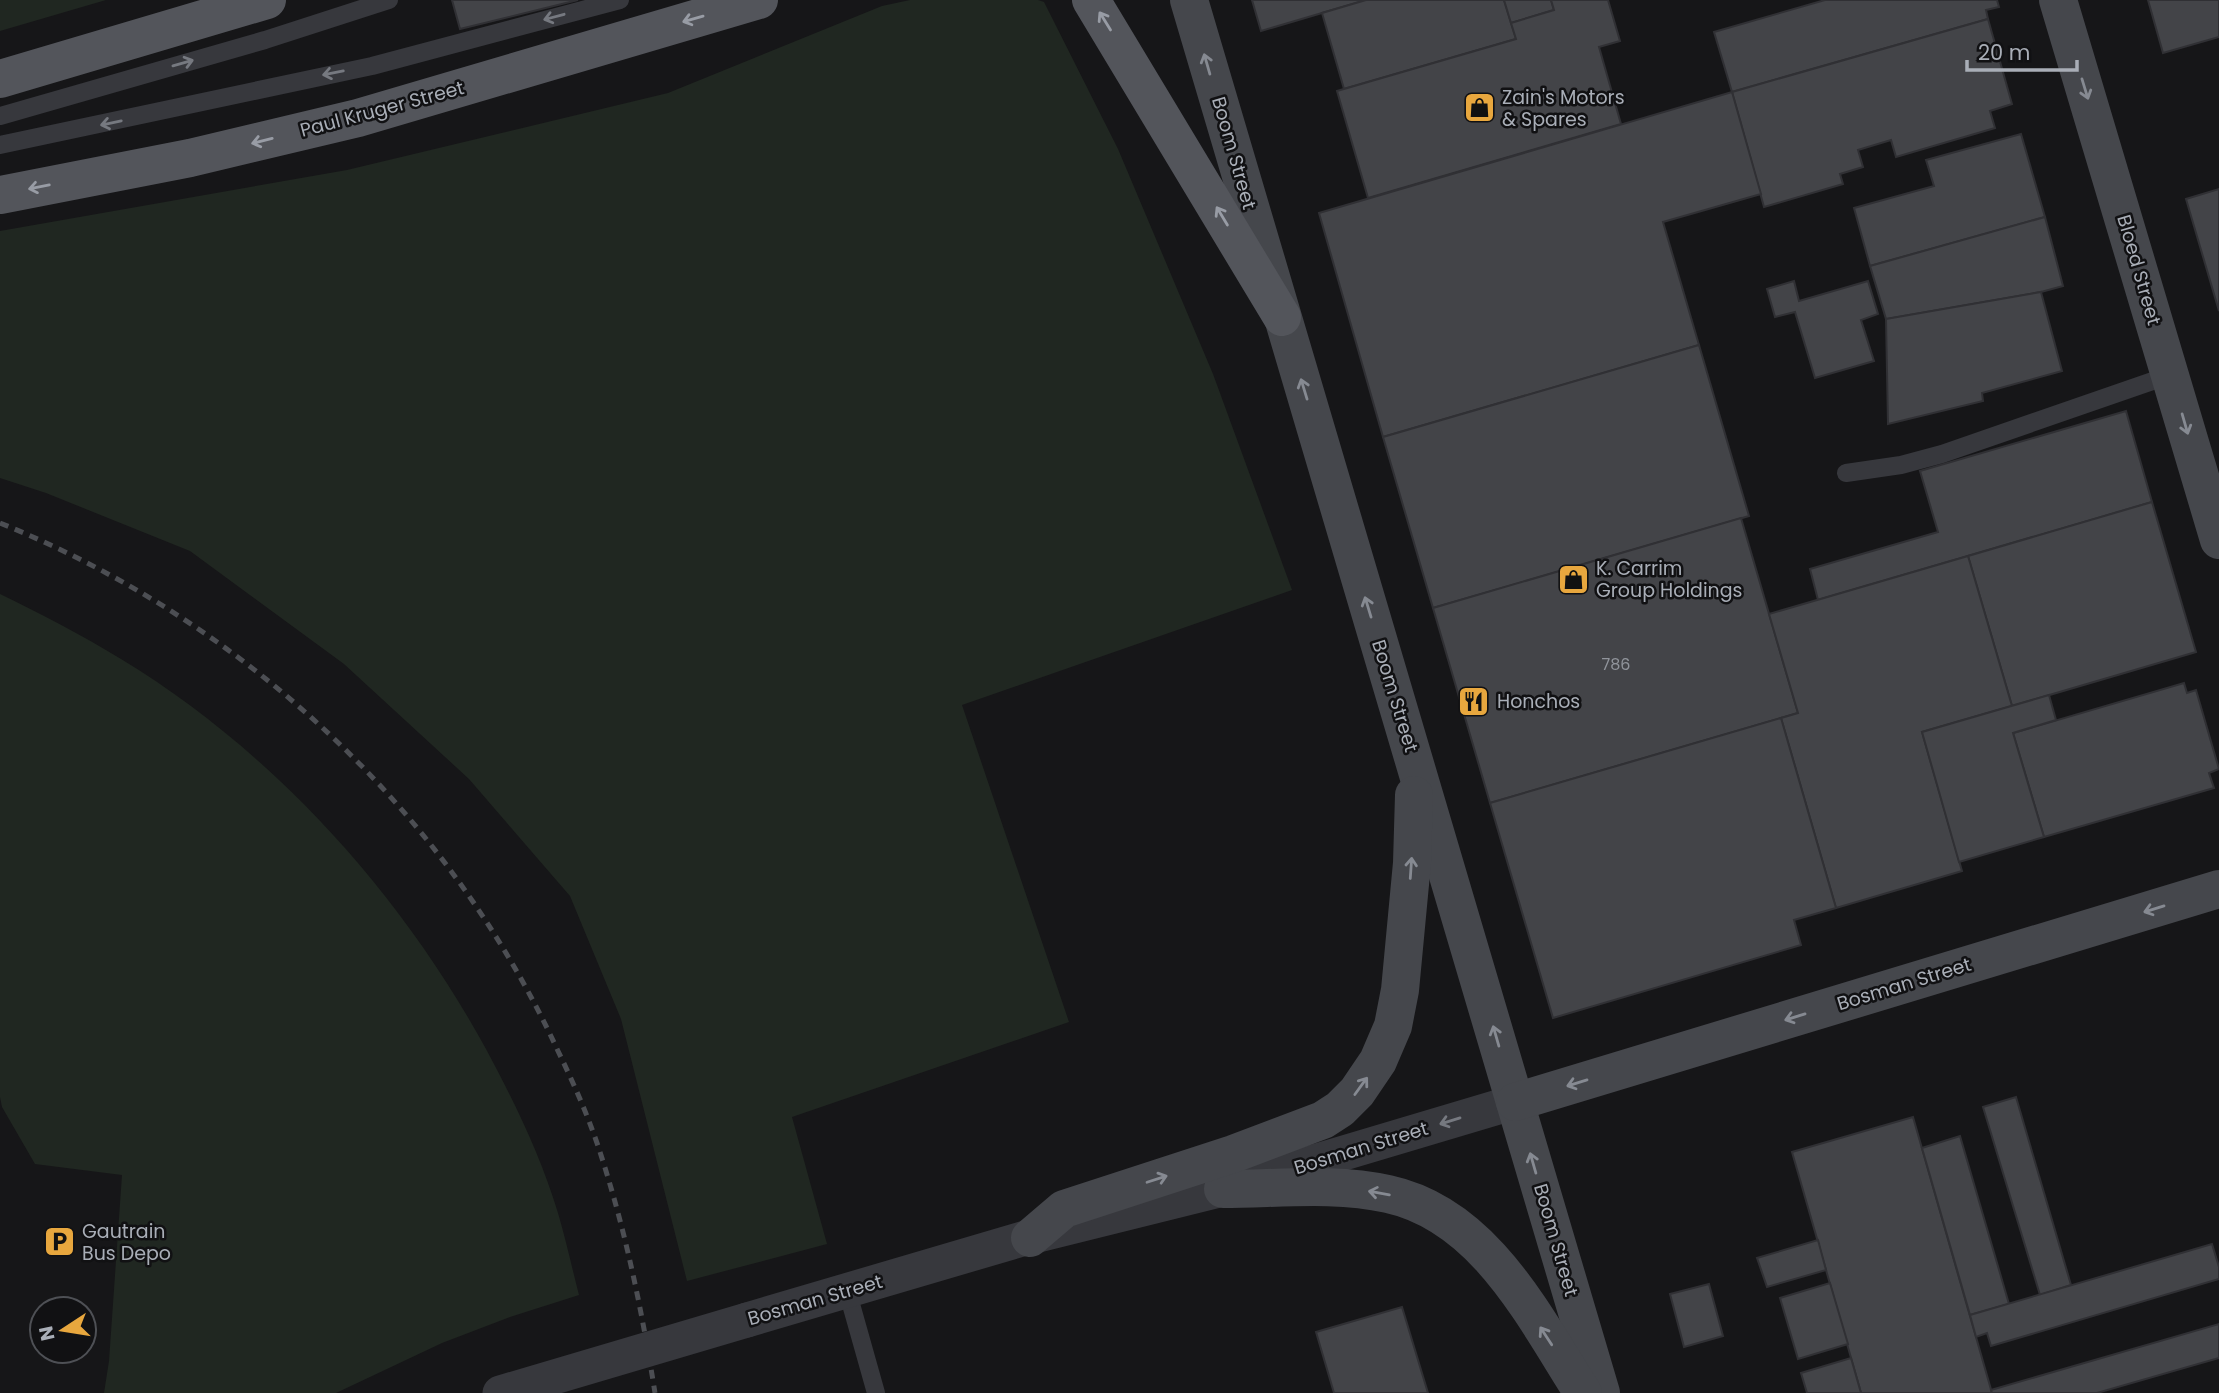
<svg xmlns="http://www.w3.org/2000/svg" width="2219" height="1393" viewBox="0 0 2219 1393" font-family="Poppins,sans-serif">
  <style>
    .green { fill: #202721 }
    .building { fill: #434448; stroke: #303034; stroke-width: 2 }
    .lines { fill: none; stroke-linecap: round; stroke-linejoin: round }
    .lane { stroke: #37383d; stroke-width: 18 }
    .street { stroke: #37383d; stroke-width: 35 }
    .secondary { stroke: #45474c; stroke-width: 38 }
    .primary { stroke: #53555b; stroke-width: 38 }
    .rail { stroke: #4c4e53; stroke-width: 5; stroke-dasharray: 9 7; stroke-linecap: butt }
    .street-bridge { stroke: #37383d; stroke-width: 35 }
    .oneway { stroke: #767980 }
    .oneway2 { stroke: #989ca5 }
    .oneway3 { stroke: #868a92 }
    .labels { text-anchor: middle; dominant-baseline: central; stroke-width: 5; stroke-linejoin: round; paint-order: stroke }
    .number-label { font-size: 16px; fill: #90949b }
    .poi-label { font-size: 19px; fill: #a9aeb7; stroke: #111113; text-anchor: start }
    .street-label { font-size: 19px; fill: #a9aeb7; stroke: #111113 }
  </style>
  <rect width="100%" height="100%" fill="#161618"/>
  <!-- green -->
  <g class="green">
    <path d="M 0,0 L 106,0 L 0,31 Z"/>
    <path d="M 910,0 L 1038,0 L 1044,2 L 1118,149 L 1213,374 L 1292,590 L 962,705 L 1069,1022 L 792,1117 L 827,1244 L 687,1281 L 621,1019 L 570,896 L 469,779 L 344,664 L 190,551 L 46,493 L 0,478 L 0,231 L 347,170 L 668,93 L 882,6 Z"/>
    <path d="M 0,594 C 41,614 82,635 121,659 C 274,752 400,892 486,1049 C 514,1101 541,1156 558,1213 C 566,1240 572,1268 579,1295 L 510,1317 L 442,1343 L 336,1393 L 104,1393 L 109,1361 L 122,1175 L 35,1164 L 2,1107 L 0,1097 Z"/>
  </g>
  <!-- building -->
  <g class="building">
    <path d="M 452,0 L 578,0 L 460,29 Z"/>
    <path d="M 1252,0 L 1366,0 L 1261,31 Z"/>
    <path d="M 1366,0 L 1504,0 L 1516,39 L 1344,89 L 1322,13 Z"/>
    <path d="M 1504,0 L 1551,0 L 1554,10 L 1511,23 Z"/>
    <path d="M 1551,0 L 1608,0 L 1620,41 L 1599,47 L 1621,124 L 1368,198 L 1337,91 L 1516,39 L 1511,23 L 1554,10 Z"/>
    <path d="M 1825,0 L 1997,0 L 1999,7 L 1986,10 L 1988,19 L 1732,92 L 1714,32 Z"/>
    <path d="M 2148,0 L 2219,0 L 2219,37 L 2163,53 Z"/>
    <path d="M 1988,19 L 2012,104 L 1990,111 L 1995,128 L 1896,157 L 1891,140 L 1858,150 L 1863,167 L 1840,174 L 1843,184 L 1764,207 L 1732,92 Z"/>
    <path d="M 1732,92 L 1761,194 L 1663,222 L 1699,345 L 1383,437 L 1319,213 Z"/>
    <path d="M 2021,134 L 2045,217 L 1870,266 L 1854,208 L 1934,186 L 1926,160 Z"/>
    <path d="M 2219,189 L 2219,311 L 2186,199 Z"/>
    <path d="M 2045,217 L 2063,286 L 2041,292 L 1886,319 L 1870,266 Z"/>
    <path d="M 1794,281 L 1799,301 L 1868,281 L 1878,314 L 1861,320 L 1874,361 L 1815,378 L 1795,312 L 1775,317 L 1767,289 Z"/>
    <path d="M 2041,292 L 2062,371 L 1982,393 L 1983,401 L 1888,424 L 1886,319 Z"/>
    <path d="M 1699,345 L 1749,516 L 1433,608 L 1383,437 Z"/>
    <path d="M 2126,411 L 2152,502 L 1818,600 L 1810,569 L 1938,532 L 1920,471 Z"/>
    <path d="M 2152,502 L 2196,652 L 2012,706 L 1968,556 Z"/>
    <path d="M 1741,518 L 1798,713 L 1490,803 L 1433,608 Z"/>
    <path d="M 1968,556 L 2012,706 L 1922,732 L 1962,871 L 1836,908 L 1781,718 L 1798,713 L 1769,614 Z"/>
    <path d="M 2184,683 L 2187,693 L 2196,690 L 2219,769 L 2209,773 L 2214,788 L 2044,837 L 2013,733 Z"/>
    <path d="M 2049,695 L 2056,720 L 2013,733 L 2044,837 L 1959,862 L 1922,732 Z"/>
    <path d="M 1781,718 L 1836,908 L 1794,920 L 1801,945 L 1553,1018 L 1490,803 Z"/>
    <path d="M 2016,1097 L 2071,1285 L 2040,1295 L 1983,1107 Z"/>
    <path d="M 1913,1117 L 1976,1337 L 1992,1393 L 1861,1393 L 1826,1270 L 1792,1152 Z"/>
    <path d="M 1960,1136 L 2009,1304 L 1970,1315 L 1922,1148 Z"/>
    <path d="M 1818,1240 L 1826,1270 L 1767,1287 L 1757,1258 Z"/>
    <path d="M 2212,1244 L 2219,1267 L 2219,1279 L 1991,1346 L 1987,1333 L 1976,1337 L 1970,1315 Z"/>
    <path d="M 1830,1283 L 1848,1344 L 1798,1359 L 1780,1298 Z"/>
    <path d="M 1709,1284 L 1723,1336 L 1684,1347 L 1670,1294 Z"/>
    <path d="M 1402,1307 L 1428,1393 L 1334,1393 L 1316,1332 Z"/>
    <path d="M 2219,1324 L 2219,1358 L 2097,1393 L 1992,1393 L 1991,1390 Z"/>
    <path d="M 1851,1358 L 1861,1393 L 1807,1393 L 1801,1373 Z"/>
  </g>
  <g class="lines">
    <!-- lane -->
    <g class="lane">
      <path d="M 0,116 L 265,40 L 389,0"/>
      <path d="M 0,145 L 372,66 L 620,0"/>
      <path d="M 1846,473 L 1901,465 L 1942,454 L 2170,375"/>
      <path d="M 847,1290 L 876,1393"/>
    </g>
    <!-- street -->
    <path class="street" d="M 747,1320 L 1022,1239 L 1223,1189 L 1515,1102"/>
    <!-- secondary -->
    <g class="secondary">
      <path d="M 1189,0 L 1601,1393"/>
      <path d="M 2058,0 L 2219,540"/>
      <path d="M 1515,1102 L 2219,889"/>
      <path d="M 1223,1189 C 1277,1189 1335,1182 1388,1194 C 1485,1215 1534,1317 1583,1393"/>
      <path d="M 1030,1238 L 1064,1209 L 1233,1154 L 1323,1120 L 1340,1109 L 1357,1092 L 1378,1061 L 1393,1026 L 1400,990 L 1412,863 L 1414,795"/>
    </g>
    <!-- primary -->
    <g class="primary">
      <path d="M 1091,0 L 1282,317"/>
      <path d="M 0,79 L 267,0"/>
      <path d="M 0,195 L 190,158 L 358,118 L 759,0"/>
    </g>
    <!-- rail -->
    <path class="rail" d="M 0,523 C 245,622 447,811 558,1051 C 574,1084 589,1118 600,1152 C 626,1232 642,1311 655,1393"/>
    <!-- street-bridge -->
    <path class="street-bridge" d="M 500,1393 L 747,1320"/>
  </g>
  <!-- one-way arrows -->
  <defs><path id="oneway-shaft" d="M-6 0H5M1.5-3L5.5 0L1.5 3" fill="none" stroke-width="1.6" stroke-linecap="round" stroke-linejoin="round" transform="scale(1.75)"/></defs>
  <g class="oneway">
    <use href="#oneway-shaft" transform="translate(554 17) rotate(165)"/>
    <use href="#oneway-shaft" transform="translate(183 63) rotate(-16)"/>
    <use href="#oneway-shaft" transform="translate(333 73) rotate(169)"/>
    <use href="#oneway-shaft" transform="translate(111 123) rotate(168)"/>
    <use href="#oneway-shaft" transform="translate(1450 1121) rotate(163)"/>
  </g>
  <g class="oneway2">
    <use href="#oneway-shaft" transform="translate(693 19) rotate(164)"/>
    <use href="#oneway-shaft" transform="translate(1105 21) rotate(-122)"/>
    <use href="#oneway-shaft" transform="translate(262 141) rotate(166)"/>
    <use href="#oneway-shaft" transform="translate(39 187) rotate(169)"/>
    <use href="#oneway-shaft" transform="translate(1222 216) rotate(-121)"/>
  </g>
  <g class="oneway3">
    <use href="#oneway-shaft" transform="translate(1207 64) rotate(-106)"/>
    <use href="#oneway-shaft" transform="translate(2085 89) rotate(73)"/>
    <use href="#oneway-shaft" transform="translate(1304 389) rotate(-107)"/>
    <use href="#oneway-shaft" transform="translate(2185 424) rotate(74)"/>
    <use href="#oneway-shaft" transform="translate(1368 607) rotate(-107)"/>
    <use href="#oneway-shaft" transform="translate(1411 868) rotate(-86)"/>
    <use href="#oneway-shaft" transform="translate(2154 909) rotate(163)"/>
    <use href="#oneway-shaft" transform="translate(1795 1017) rotate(163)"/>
    <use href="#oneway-shaft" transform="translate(1496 1036) rotate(-106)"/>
    <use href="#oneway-shaft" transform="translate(1577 1083) rotate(163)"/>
    <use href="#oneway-shaft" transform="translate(1361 1086) rotate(-54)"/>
    <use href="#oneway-shaft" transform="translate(1533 1163) rotate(-106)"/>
    <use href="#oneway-shaft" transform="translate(1157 1179) rotate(-18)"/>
    <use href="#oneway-shaft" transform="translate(1379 1193) rotate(-170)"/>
    <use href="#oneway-shaft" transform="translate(1546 1336) rotate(-123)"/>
  </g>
  <!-- icons -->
  <defs>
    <symbol id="shop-square" viewBox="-11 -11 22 22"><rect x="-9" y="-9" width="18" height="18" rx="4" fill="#e8a73e" stroke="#111113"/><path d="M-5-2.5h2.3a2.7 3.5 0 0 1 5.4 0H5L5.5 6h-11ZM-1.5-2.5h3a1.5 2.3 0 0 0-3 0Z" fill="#111"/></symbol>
    <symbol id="restaurant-square" viewBox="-11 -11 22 22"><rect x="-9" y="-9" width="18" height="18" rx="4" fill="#e8a73e" stroke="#111113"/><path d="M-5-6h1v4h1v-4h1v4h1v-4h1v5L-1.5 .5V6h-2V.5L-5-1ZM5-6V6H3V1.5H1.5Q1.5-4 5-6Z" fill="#111"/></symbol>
    <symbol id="parking-square" viewBox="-11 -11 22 22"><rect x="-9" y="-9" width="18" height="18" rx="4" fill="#e8a73e" stroke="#111113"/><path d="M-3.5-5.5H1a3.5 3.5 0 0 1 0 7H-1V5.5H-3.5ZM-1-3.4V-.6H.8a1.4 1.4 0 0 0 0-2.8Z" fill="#111"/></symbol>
  </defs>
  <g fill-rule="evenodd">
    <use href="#shop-square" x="1462" y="90" width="35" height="35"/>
    <use href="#shop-square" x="1556" y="562" width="35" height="35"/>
    <use href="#restaurant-square" x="1456" y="684" width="35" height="35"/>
    <use href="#parking-square" x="42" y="1224" width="35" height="35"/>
  </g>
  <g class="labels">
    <!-- number labels -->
    <g class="number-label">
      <text x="1616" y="664">786</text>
    </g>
    <!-- poi labels -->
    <g class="poi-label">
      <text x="1502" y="97">Zain's Motors<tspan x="1502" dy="22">&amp; Spares</tspan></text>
      <text x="1596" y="568">K. Carrim<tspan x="1596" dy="22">Group Holdings</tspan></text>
      <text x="1497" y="701">Honchos</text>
      <text x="82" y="1231">Gautrain<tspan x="82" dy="22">Bus Depo</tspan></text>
    </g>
    <!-- street labels -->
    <g class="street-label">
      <text transform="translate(382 109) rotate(-15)">Paul Kruger Street</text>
      <text transform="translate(1234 153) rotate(74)">Boom Street</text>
      <text transform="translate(2139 270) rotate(74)">Bloed Street</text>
      <text transform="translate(1395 696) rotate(73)">Boom Street</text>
      <text transform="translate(1904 984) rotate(-17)">Bosman Street</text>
      <text transform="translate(1361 1148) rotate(-17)">Bosman Street</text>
      <text transform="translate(1556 1240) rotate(74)">Boom Street</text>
      <text transform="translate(815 1300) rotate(-16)">Bosman Street</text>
    </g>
  </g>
  <!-- north arrow -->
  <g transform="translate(63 1330) rotate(258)"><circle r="33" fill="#111113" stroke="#4e5055" stroke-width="2"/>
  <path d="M0-5L12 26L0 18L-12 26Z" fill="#e8a73e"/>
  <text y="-10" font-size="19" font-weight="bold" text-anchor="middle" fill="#a9aeb7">N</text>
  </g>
  <!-- scale -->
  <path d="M1967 60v10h110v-10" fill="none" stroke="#a9aeb7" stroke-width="3.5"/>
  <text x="1978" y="60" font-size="21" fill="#a9aeb7" stroke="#111113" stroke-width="5" paint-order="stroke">20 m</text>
</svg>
